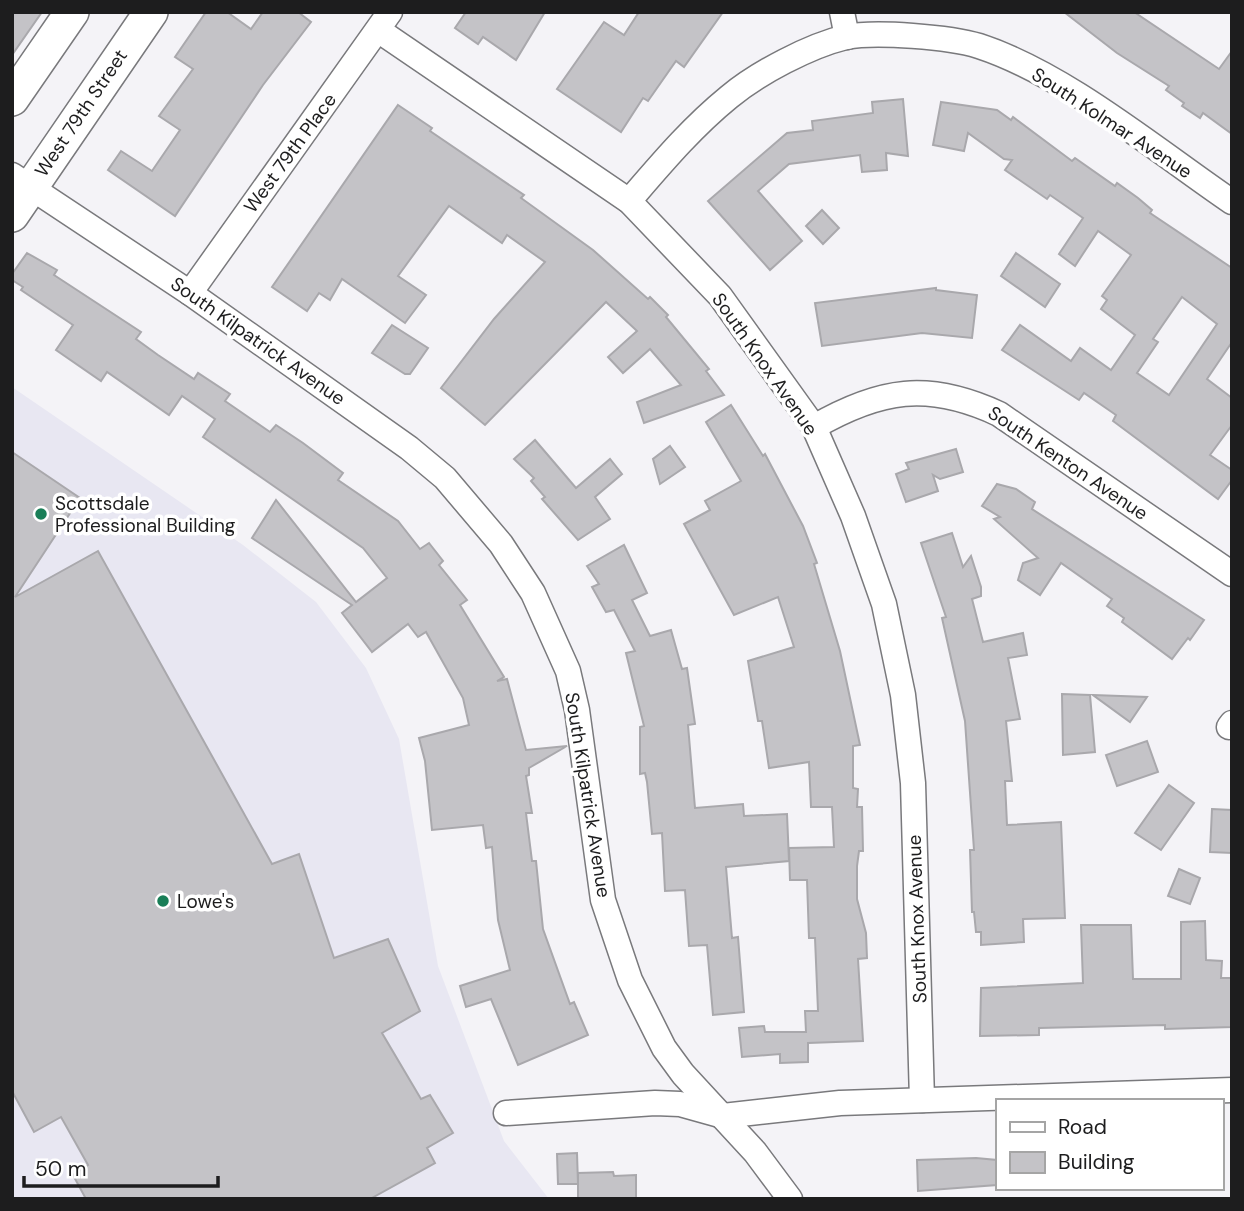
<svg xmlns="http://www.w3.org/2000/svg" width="1244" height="1211" viewBox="0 0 1244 1211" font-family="'DM Sans',sans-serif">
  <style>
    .built { fill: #e8e7f2 }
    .building { fill: #c4c3c7; stroke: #a9a8ac; stroke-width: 2; fill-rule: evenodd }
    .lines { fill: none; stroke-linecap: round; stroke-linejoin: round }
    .street-casing { stroke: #79797c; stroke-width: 27 }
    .secondary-casing { stroke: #79797c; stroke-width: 36 }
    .street { stroke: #fff; stroke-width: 24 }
    .secondary { stroke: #fff; stroke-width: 33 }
    .poi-dot { fill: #197e57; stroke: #fff; stroke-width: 2.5 }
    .labels { text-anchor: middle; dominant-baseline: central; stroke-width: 7; stroke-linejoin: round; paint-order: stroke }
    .street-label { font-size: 19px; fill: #1d1d1e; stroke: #fff }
    .poi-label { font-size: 19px; fill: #1d1d1e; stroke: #fff; text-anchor: start }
  </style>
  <rect width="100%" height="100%" fill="#f4f3f7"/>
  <!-- built -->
  <path class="built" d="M 12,387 L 243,545 L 316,602 L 366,668 L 399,739 L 438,966 L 504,1141 L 549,1199 L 12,1199 Z"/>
  <!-- building -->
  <g class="building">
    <path d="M 12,12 L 42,12 L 12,55 Z"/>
    <path d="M 206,12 L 227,12 L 251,29 L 263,12 L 298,12 L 311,22 L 263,85 L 175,216 L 108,170 L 121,151 L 152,171 L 180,130 L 159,116 L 193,69 L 175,57 Z"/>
    <path d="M 466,12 L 545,12 L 516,60 L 483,37 L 478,44 L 455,28 Z"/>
    <path d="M 639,12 L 723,12 L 684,67 L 676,61 L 648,101 L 643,98 L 621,132 L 557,89 L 604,22 L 624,35 Z"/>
    <path d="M 1064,12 L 1134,12 L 1219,69 L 1232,51 L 1232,134 L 1203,113 L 1200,118 L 1182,106 L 1184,103 L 1166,90 L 1169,86 L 1117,53 Z"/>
    <path d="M 903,99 L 908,156 L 886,153 L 887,170 L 862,172 L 860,155 L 789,164 L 758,191 L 802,241 L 770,270 L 708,201 L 787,133 L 813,130 L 812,121 L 873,113 L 872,102 Z"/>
    <path d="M 941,102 L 997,110 L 1011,120 L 1013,117 L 1072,161 L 1075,158 L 1115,186 L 1117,183 L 1138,198 L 1152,210 L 1150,213 L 1232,268 L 1232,342 L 1207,379 L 1232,398 L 1232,425 L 1210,455 L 1232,470 L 1232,480 L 1218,499 L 1113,421 L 1116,415 L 1084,393 L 1079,400 L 1002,350 L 1020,325 L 1071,361 L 1080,348 L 1111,370 L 1135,335 L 1101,309 L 1107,300 L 1102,296 L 1131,255 L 1098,231 L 1075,266 L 1059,254 L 1083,218 L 1050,195 L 1047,199 L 1005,170 L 1012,160 L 1004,159 L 968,133 L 964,151 L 933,145 ZM 1182,297 L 1217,324 L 1169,395 L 1137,373 L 1158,342 L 1153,339 Z"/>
    <path d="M 398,105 L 432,128 L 430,131 L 524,195 L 521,198 L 593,250 L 648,299 L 650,297 L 668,315 L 666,317 L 709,369 L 706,371 L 724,395 L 644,423 L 637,402 L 681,385 L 650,349 L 623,373 L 608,357 L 637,331 L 606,302 L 485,425 L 441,388 L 494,319 L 545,262 L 507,235 L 502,243 L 449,206 L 398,276 L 426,295 L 405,323 L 342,279 L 330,300 L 319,293 L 307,311 L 272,287 Z"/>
    <path d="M 822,210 L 839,228 L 823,244 L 806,226 Z"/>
    <path d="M 27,253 L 57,270 L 54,275 L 141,332 L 136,339 L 158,355 L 194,379 L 198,373 L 230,394 L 225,401 L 270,432 L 276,425 L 303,443 L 343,473 L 338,480 L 398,521 L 420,549 L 429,543 L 443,561 L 439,565 L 467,600 L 460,605 L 504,677 L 497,681 L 507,679 L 526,750 L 567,746 L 529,768 L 529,775 L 526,776 L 532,813 L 526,813 L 532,861 L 536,861 L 543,929 L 570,1004 L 574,1002 L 588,1035 L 518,1065 L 491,999 L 466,1007 L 460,986 L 510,970 L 498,920 L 492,847 L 486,848 L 483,825 L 432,830 L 425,761 L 419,738 L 469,725 L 463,698 L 426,632 L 418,637 L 408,624 L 372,652 L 342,613 L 352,605 L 252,538 L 276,500 L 356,602 L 387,578 L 363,548 L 203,437 L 215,419 L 182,396 L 169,415 L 107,372 L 101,381 L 56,350 L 73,325 L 21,290 L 23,287 L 12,280 L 12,274 Z"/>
    <path d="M 1016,253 L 1060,284 L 1045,307 L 1001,276 Z"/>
    <path d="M 936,288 L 936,290 L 977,295 L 972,338 L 922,333 L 822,346 L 815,303 Z"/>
    <path d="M 392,325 L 428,348 L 410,374 L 405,374 L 372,353 Z"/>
    <path d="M 731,405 L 763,456 L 765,454 L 803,526 L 817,563 L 814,564 L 840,651 L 860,745 L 853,746 L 853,788 L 858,789 L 857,807 L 862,807 L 863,851 L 859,851 L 857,866 L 857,899 L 866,933 L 867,958 L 858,959 L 863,1041 L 808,1043 L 808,1062 L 780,1063 L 780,1054 L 742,1057 L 739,1028 L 764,1026 L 765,1032 L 806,1032 L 805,1011 L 818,1011 L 815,938 L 809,938 L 807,880 L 790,880 L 789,848 L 834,847 L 832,807 L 811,807 L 809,762 L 769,768 L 762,721 L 758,721 L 748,661 L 794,647 L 778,597 L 734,615 L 684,524 L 710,510 L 705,501 L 741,481 L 706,422 Z"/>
    <path d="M 535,440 L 576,488 L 610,459 L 622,474 L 595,497 L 610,519 L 578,540 L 542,499 L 545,497 L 531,481 L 534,478 L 514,459 Z"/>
    <path d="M 670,446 L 685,467 L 660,484 L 653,459 Z"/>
    <path d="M 956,449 L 963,472 L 940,479 L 933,475 L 938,491 L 906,502 L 896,474 L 909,469 L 906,463 Z"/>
    <path d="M 12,452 L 80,498 L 15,597 L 98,551 L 272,864 L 299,854 L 334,958 L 388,939 L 420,1011 L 382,1033 L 421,1099 L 430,1095 L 453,1133 L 427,1148 L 435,1163 L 370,1199 L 86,1199 L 73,1175 L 88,1165 L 61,1117 L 34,1132 L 12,1091 Z"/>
    <path d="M 997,484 L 1016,489 L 1035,502 L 1032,509 L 1204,620 L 1190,640 L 1188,638 L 1172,659 L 1122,622 L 1124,618 L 1107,606 L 1112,599 L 1061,563 L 1040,595 L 1018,580 L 1023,563 L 1038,558 L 994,519 L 1000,517 L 982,506 Z"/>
    <path d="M 952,533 L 963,567 L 971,556 L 981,587 L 981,596 L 972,599 L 983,642 L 1023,633 L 1027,655 L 1008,658 L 1020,719 L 1006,721 L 1012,781 L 1005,781 L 1007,825 L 1061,822 L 1065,918 L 1023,919 L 1024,942 L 981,945 L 981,932 L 976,932 L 974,912 L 972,912 L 970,850 L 974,850 L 965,721 L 942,618 L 946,617 L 921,543 Z"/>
    <path d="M 624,545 L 647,593 L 632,600 L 650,636 L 671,630 L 682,669 L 687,668 L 695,724 L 688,725 L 695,808 L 743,804 L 744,816 L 787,814 L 789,861 L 726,867 L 732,938 L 738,937 L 744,1012 L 713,1015 L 707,945 L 689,946 L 685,890 L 665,891 L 662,833 L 652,834 L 647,782 L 645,773 L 640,774 L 640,727 L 644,726 L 626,653 L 635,651 L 614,610 L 606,612 L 592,587 L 599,584 L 587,566 Z"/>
    <path d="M 1062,694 L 1090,695 L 1095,752 L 1063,755 Z"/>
    <path d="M 1093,695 L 1147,697 L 1130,722 Z"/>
    <path d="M 1147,741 L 1158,772 L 1117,786 L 1106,755 Z"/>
    <path d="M 1169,785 L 1194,803 L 1161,850 L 1135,833 Z"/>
    <path d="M 1212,809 L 1232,810 L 1232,853 L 1210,852 Z"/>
    <path d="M 1179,869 L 1200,878 L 1190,904 L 1168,896 Z"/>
    <path d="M 1205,921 L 1206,960 L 1222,961 L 1221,978 L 1232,978 L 1232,1027 L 1165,1029 L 1165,1025 L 1039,1028 L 1039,1035 L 980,1036 L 981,988 L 1083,983 L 1081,925 L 1131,925 L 1133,979 L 1181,979 L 1181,922 Z"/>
    <path d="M 577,1153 L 578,1184 L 558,1184 L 557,1154 Z"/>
    <path d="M 976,1158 L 997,1160 L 997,1185 L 918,1191 L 917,1160 Z"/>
    <path d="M 613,1172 L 614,1176 L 636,1175 L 636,1199 L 578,1199 L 578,1173 Z"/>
  </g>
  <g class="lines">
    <defs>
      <g id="street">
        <path d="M 842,12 L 847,37"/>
        <path d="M 378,30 L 629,201 L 720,296 L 814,427 L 853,516 L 884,604 L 903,695 L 913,783 L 922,1100"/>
        <path d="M 12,175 L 190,293 L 409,448 L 445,478 L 501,544 L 533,593 L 568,671 L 577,710 L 603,900 L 630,980 L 664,1048 L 683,1074 L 755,1152 L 790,1199"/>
        <path d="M 629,201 C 661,164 691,128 729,97 C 758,73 809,46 846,37 C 875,31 950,37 979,46 C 1065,74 1157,151 1232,202"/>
        <path d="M 190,293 L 390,12"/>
        <path d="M 814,427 C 880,389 928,381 999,414 L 1232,574"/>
        <path d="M 1229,727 L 1232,723"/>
        <path d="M 506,1113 L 655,1103 L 680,1104 L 723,1116 L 840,1103 L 1232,1090"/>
      </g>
      <g id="secondary">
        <path d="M 12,99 L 72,12"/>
        <path d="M 12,215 L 151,12"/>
      </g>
    </defs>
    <!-- street casing -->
    <use href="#street" class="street-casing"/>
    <!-- secondary casing -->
    <use href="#secondary" class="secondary-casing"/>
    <!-- street -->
    <use href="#street" class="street"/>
    <!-- secondary -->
    <use href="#secondary" class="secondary"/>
  </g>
  <!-- markers -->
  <g class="poi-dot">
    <circle cx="41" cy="514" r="7"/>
    <circle cx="163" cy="901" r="7"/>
  </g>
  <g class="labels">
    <!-- street labels -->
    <g class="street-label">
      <text transform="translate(81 113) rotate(-56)">West 79th Street</text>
      <text transform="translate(1112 123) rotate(33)">South Kolmar Avenue</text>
      <text transform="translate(290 153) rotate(-54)">West 79th Place</text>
      <text transform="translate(258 341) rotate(35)">South Kilpatrick Avenue</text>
      <text transform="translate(765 364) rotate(55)">South Knox Avenue</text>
      <text transform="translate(1068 463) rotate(34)">South Kenton Avenue</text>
      <text transform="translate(588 795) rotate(81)">South Kilpatrick Avenue</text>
      <text transform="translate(917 919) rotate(-92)">South Knox Avenue</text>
    </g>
    <!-- poi labels -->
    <g class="poi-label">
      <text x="55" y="503">Scottsdale<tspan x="55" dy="22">Professional Building</tspan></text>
      <text x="177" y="901">Lowe's</text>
    </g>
  </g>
  <!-- border -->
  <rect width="1244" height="1211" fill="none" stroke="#1d1d1e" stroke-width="28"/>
  <!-- legend -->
  <rect x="996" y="1099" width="228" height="91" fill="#ffffff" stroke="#a5a5a5" stroke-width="2"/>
  <rect x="1010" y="1122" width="35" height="10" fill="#ffffff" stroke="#a5a5a5" stroke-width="2"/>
  <text x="1058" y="1134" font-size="21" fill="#1d1d1e">Road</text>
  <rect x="1010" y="1152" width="35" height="21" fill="#c4c3c7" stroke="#a5a5a5" stroke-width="2"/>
  <text x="1058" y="1169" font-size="21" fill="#1d1d1e">Building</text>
  <!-- scale -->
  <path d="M24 1176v10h194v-10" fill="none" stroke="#1d1d1e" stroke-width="3.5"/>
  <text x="35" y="1176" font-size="21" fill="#1d1d1e" stroke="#ffffff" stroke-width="5" paint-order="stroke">50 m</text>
</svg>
